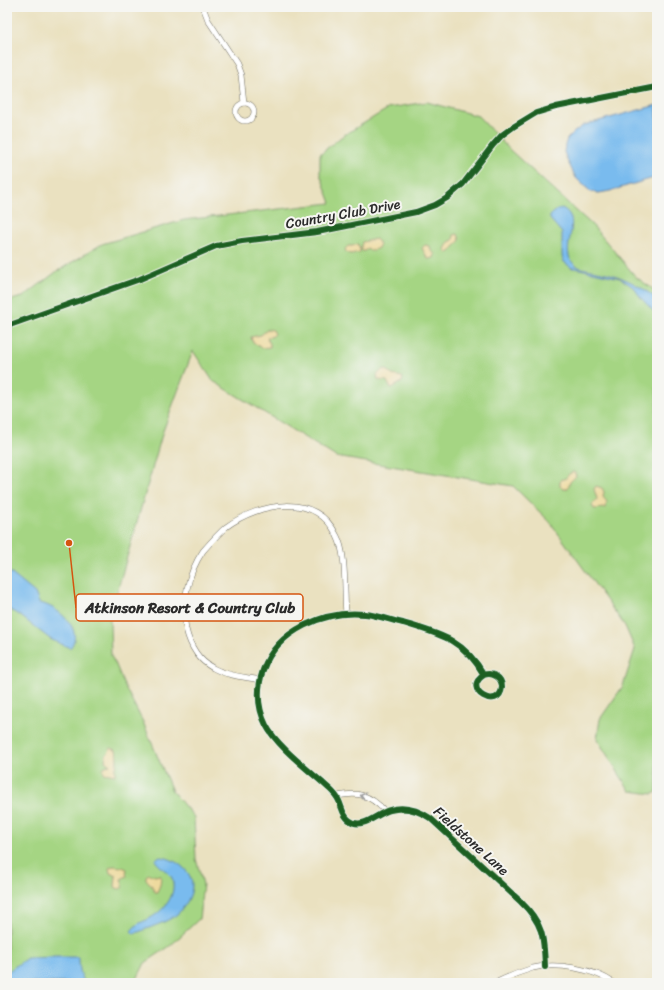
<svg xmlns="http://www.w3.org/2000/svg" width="664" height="990" viewBox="0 0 664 990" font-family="Sriracha,sans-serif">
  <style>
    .green { fill: #a5d583; stroke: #688057 }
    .sand { fill: #eeda9e; stroke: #8c8264 }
    .water { fill: #79bbee; stroke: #52738c }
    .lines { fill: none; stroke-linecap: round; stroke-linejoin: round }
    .street-casing { stroke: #6e6b5f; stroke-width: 6 }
    .street { stroke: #fff; stroke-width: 5 }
    .cycleway-casing { stroke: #f6f6f2; stroke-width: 8 }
    .cycleway { stroke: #1b5e20; stroke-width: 6 }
    .oneway { stroke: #a0a0a0 }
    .labels { text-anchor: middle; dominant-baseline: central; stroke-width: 4; stroke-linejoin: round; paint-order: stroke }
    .street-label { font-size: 14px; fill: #2b2b2b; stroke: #f6f6f2 }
    .leader { fill: none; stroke: #d5540f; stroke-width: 1.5 }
    .callout-dot { fill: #d5540f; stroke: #f6f6f2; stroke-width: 1.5 }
    .callout { fill: #f6f6f2; stroke: #d5540f; stroke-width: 1.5 }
    .callout-label { font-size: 15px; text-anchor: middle; font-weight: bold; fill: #2b2b2b }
  </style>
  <rect width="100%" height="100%" fill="#f6f6f2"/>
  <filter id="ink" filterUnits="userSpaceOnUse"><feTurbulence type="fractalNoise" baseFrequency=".025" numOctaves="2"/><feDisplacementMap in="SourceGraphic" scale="8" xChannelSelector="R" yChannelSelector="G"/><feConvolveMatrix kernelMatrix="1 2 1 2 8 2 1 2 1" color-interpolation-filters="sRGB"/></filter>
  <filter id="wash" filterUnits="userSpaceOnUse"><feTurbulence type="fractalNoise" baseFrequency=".012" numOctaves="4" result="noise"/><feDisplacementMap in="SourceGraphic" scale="16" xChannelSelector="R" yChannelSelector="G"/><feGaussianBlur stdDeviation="0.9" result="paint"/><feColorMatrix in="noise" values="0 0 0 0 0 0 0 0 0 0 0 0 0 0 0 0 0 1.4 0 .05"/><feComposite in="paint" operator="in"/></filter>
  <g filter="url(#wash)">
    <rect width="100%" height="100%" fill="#eae1c0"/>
    <!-- green -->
    <path class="green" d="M 427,102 L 478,116 L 511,151 L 593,226 L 636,277 L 657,292 L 657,792 L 653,794 L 630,791 L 597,739 L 600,719 L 623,686 L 635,649 L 625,626 L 550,522 L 513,486 L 336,457 L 213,381 L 193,351 L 163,431 L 119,585 L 110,620 L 111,656 L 116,665 L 125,687 L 143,722 L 172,791 L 194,817 L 196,859 L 203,884 L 199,919 L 170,946 L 145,963 L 135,983 L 7,983 L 7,301 L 23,297 L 56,272 L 102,244 L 184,220 L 331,203 L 320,174 L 320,154 L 341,137 L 389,108 Z"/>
    <!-- sand -->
    <g class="sand">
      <path d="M 458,234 L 460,240 L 450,252 L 447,253 L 445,249 L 449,242 L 453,240 L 454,235 Z"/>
      <path d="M 376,239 L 380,244 L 378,248 L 372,251 L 368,249 L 364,251 L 362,251 L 361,247 L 362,242 Z"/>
      <path d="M 358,244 L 360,250 L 360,252 L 351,254 L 346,252 L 345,249 L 348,246 L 352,246 Z"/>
      <path d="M 425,245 L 430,246 L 431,251 L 435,254 L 434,258 L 428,259 L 422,248 Z"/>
      <path d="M 268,329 L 273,330 L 275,334 L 273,336 L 267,338 L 270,344 L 270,347 L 261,348 L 252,341 L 251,337 L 261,335 Z"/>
      <path d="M 383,369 L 387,370 L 392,375 L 402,377 L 403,378 L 402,382 L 392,388 L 390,387 L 387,381 L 378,380 L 377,375 Z"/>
      <path d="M 573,472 L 575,473 L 576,476 L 570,482 L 567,489 L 563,489 L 560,486 L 560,482 L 562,479 L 565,479 L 569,474 Z"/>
      <path d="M 596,486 L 602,488 L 604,492 L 603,497 L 607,502 L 605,508 L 594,509 L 592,505 L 597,499 L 594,489 Z"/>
      <path d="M 111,748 L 116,750 C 117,752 117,763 117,766 L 115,768 L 115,775 L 104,773 L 103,769 L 105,766 L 110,765 L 105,761 L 106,755 Z"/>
      <path d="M 113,866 L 122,867 L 127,869 L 126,873 L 127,876 L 121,879 L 123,884 L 123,887 L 120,889 L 116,888 L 115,886 L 116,876 L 110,873 L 109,868 Z"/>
      <path d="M 149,874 L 155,876 L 160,875 L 161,877 L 160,885 L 157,892 L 155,892 L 152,886 L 146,879 L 146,876 Z"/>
    </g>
    <!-- water -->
    <g class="water">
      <path d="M 657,105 L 657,177 L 610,191 L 599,193 L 591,192 L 576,178 L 567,160 L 564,152 L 565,145 L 567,139 L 573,133 L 584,125 Z"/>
      <path d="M 562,208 C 584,219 560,247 572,262 C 577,269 589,269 597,271 C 621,275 638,284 657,299 L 657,315 L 642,299 L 633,287 L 620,278 L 575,268 L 572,268 L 564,262 L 562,256 L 562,233 L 550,219 L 550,216 C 553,213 557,209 562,208 Z"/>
      <path d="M 7,570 L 35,593 L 39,603 C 56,605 86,630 70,648 L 50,639 L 22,617 L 7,608 Z"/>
      <path d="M 161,857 C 174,858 193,871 192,886 C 192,896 184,909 176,915 C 168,922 145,929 134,934 L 131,931 C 140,920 143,923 152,917 C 165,909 177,895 172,878 C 169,872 159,867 155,860 L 157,858 Z"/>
      <path d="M 55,957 L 79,957 C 79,966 80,977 86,983 L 7,983 L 7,972 L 27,958 Z"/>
    </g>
  </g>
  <g filter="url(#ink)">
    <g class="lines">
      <defs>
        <g id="street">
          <path d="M 203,7 L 208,20 L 237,64 L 241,75 L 244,103"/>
          <circle cx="245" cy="112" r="9"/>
          <path d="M 7,326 L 140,279 L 216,246 L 242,241 L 317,232 L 416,212 L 435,205 L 447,198 L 463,184 L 493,145 L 502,135 L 513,127 L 536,113 L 556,107 L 657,87"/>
          <path d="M 484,675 C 492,672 502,677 502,687 C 500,712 460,690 484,675 C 464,639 439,634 403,623 C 390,620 377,615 365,614 C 325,610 277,630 263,670 C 257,688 257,707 266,725 C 276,745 306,768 323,783 C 327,787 333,791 336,796 C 342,803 341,814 349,820 C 362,831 377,813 390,810 C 404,806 418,810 430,818 L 520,901 C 543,923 544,936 545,967"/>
          <path d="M 260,680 C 245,677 227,676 213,668 C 198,660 190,646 186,629 C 181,604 188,573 203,551 C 210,543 218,534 226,527 C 259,503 316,491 337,536 C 347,555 344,592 346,614"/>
          <path d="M 337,796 C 359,792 369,794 385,811"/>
          <path d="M 495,983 C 507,977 520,972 533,968 C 557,962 594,969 614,983"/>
        </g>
      </defs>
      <!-- street casing -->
      <use href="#street" class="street-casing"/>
      <!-- street -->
      <use href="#street" class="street"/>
      <defs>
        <g id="cycleway">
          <path d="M 7,326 L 140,279 L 216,246 L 242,241 L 317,232 L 416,212 L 435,205 L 447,198 L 463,184 L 493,145 L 502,135 L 513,127 L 536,113 L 556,107 L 657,87"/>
          <path d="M 484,675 C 492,672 502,677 502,687 C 500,712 460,690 484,675 C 464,639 439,634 403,623 C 390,620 377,615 365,614 C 325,610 277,630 263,670 C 257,688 257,707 266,725 C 276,745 306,768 323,783 C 327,787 333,791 336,796 C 342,803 341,814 349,820 C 362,831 377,813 390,810 C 404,806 418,810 430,818 L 520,901 C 543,923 544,936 545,967"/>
        </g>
      </defs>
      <!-- cycleway casing -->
      <use href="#cycleway" class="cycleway-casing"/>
      <!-- cycleway -->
      <use href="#cycleway" class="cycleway"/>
    </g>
    <!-- one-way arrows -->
    <defs><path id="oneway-chevron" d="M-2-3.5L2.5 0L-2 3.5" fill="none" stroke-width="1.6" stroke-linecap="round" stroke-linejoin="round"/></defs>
    <use class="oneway" href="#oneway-chevron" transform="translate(363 796) rotate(-164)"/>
  </g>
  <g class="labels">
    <!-- street labels -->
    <g class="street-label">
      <text transform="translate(343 214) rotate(-10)">Country Club Drive</text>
      <text transform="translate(471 841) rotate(42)">Fieldstone Lane</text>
    </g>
  </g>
  <!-- callouts -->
  <path class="leader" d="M69 543L76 608"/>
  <circle class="callout-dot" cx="69" cy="543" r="4"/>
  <rect class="callout" x="76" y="594" width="227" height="27" rx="4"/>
  <g class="callout-label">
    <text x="190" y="613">Atkinson Resort &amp; Country Club</text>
  </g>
  <!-- margin -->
  <rect width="664" height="990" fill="none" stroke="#f6f6f2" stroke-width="24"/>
</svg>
